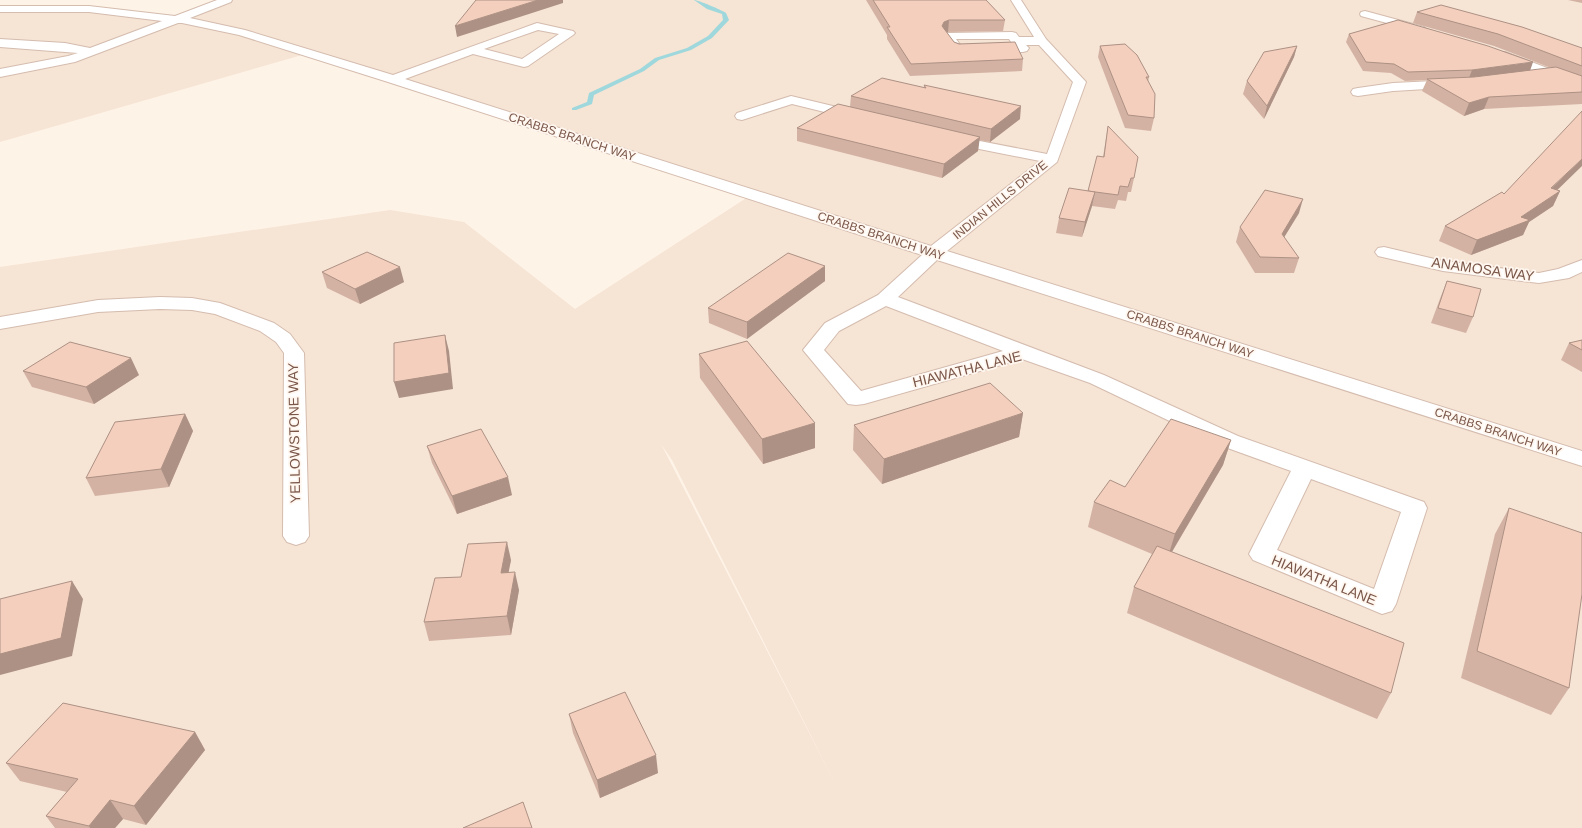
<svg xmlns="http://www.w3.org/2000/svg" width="1582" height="828" viewBox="0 0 1582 828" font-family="Arial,sans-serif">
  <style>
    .residential { fill: #f6e4d5; fill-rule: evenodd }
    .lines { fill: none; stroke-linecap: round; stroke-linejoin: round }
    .stream { fill: #9fd8dc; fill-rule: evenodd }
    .minor-casing { stroke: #d4bcae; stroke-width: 2 }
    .minor { fill: #fff; fill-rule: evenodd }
    .wall { fill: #d3b2a3 }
    .shaded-wall { fill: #ac9184 }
    .building { fill: #f5cfbd; stroke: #ac9184 }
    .labels { text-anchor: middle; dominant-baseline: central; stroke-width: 3.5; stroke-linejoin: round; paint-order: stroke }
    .far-street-label { font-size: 12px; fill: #7a5649; stroke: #fff7ef }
    .street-label { font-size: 14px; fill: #7a5649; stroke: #fff7ef }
  </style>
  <rect width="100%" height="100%" fill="#fef3e7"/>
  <!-- residential -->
  <path class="residential" d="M 227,0 L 1582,0 L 1582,828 L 0,828 L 0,267 L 390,210 L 464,222 L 575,309 L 751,195 L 309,53 L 0,142 L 0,9 L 89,9 L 178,19 ZM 661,444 L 672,460 L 841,795 Z"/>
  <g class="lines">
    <!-- stream -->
    <path class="stream" d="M 694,0 C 698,0 722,10 726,13 L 729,20 L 712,38 L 691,50 L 659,60 L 644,71 L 594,95 L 592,104 L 576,110 L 572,110 L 572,108 L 587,102 L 589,93 L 640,69 L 655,58 L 687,48 L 708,36 L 723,20 L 722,14 L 707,9 Z"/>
    <defs>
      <g id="minor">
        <path d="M 217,0 L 232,0 L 231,2 L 190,18 L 245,30 L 393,75 L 537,23 L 573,31 L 575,33 L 573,35 L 528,66 L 524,67 L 473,54 L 405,79 L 931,246 L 1040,161 L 944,142 L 942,139 L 944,136 L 949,135 L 1047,154 L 1073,82 L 1039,45 L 1026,45 L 1029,48 L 1027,51 L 1023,52 L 958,54 L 954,53 L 942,36 L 944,34 L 948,33 L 1012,32 L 1016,33 L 1019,37 L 1034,37 L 1011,0 L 1021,0 L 1046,39 L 1086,82 L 1057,162 L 947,251 L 1582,451 L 1582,466 L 937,260 L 898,297 L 1104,375 L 1238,436 L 1424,502 L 1427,508 L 1396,604 L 1392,611 L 1382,614 L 1253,560 L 1249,554 L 1291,471 L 1222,446 L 1090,383 L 1022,359 L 864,404 L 856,405 L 848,404 L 803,350 L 825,323 L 878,295 L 922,255 L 388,82 L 239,35 L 182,23 L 178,23 L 75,62 L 0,77 L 0,69 L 68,56 L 78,53 L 0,47 L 0,39 L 65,43 L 90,48 L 162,21 L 89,12 L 0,12 L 0,6 L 89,6 L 175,16 ZM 538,30 L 559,34 L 522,59 L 484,49 ZM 956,39 L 1009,39 L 1013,45 L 961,46 ZM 886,306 L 1003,351 L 861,391 L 824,350 L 839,331 ZM 1311,479 L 1401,512 L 1374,589 L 1277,550 Z"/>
        <path d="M 1365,11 L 1424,27 L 1426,29 L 1424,31 L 1420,32 L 1361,16 L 1360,14 L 1361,12 Z"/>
        <path d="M 1505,52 L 1582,81 L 1582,89 L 1501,59 L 1499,56 L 1501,53 Z"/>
        <path d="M 1455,80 L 1460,81 L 1461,84 L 1460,87 L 1393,91 L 1358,96 L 1353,95 L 1351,92 L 1353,89 L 1358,88 L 1393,83 Z"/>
        <path d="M 791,96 L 862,113 L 864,116 L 862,119 L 857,120 L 792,104 L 742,120 L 737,119 L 735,116 L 737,113 Z"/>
        <path d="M 1384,247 L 1443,261 L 1539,273 L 1558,269 L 1582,260 L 1582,272 L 1569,278 L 1539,283 L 1443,271 L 1378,256 L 1375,252 L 1378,248 Z"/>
        <path d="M 160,297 L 192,298 L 220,303 L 274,323 L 290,334 L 304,353 L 309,536 L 305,542 L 296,545 L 287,542 L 283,536 L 284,353 L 276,342 L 260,331 L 215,314 L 192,310 L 160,309 L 98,312 L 0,329 L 0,317 L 98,300 Z"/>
      </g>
    </defs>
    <!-- minor casing -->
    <use href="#minor" class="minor-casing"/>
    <!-- minor -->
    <use href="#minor" class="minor"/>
  </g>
  <!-- wall -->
  <g class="wall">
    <path d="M 866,0 L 986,0 L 1005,20 L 1003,31 L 946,32 L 954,42 L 1023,59 L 1022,71 L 910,76 L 887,39 L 887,35 Z"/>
    <path d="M 1568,0 L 1582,0 L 1582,3 Z"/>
    <path d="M 1417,12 L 1582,48 L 1582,104 L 1484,109 L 1464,116 L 1422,91 L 1427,80 L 1405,81 L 1391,73 L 1363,71 L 1346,42 L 1349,34 L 1530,71 L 1551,68 L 1494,46 L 1413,23 Z"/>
    <path d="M 1100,46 L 1149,77 L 1148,82 L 1154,118 L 1151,131 L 1125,128 L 1098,57 Z"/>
    <path d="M 1297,46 L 1294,57 L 1264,119 L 1243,94 L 1247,81 Z"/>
    <path d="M 924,85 L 1020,119 L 990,142 L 979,140 L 978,151 L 942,178 L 797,141 L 797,128 L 850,107 L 851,96 L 924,87 Z"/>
    <path d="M 1108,126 L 1134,178 L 1131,192 L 1128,192 L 1126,201 L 1118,200 L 1115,209 L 1092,206 L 1082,237 L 1056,233 L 1059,218 L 1088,191 L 1103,157 Z"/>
    <path d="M 1557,190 L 1560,191 L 1553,206 L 1529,222 L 1523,235 L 1471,255 L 1439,241 L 1445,226 L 1504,194 Z"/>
    <path d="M 1299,213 L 1284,237 L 1299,258 L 1294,273 L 1255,273 L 1236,242 L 1240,227 Z"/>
    <path d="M 825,266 L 825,281 L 747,339 L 709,323 L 708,308 Z"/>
    <path d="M 322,272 L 404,282 L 360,304 L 327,288 Z"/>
    <path d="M 1447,281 L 1473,317 L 1466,333 L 1431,323 L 1441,296 Z"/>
    <path d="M 1582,340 L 1582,372 L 1561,360 L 1569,343 Z"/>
    <path d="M 699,354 L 815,423 L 815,448 L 763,464 L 700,378 Z"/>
    <path d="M 23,371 L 139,375 L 94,404 L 32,387 Z"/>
    <path d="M 1023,413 L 1019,437 L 882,484 L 853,450 L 854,425 Z"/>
    <path d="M 185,414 L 193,431 L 169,487 L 95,496 L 86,478 Z"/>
    <path d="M 1231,440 L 1223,465 L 1172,552 L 1391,693 L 1377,719 L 1127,613 L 1134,587 L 1152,554 L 1088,527 L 1094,502 L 1125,487 Z"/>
    <path d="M 427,446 L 512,495 L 457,514 L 432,463 Z"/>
    <path d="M 1509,508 L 1569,688 L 1551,715 L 1461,678 L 1495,534 Z"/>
    <path d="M 511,560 L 508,572 L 519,590 L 511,635 L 429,641 L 424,622 L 461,577 Z"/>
    <path d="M 569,714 L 658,773 L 600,798 L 573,733 Z"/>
    <path d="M 195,732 L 205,750 L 146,825 L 123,819 L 115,828 L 55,828 L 46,816 L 67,792 L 20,781 L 6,763 Z"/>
  </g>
  <!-- shaded-wall -->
  <g class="shaded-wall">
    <path d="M 538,0 L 563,0 L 563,3 L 457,37 L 455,26 Z"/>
    <path d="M 949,20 L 948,32 L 943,33 L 942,26 L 944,22 Z"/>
    <path d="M 1297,46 L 1294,57 L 1264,119 L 1267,106 Z"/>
    <path d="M 1533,62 L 1530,71 L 1469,78 L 1472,70 Z"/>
    <path d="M 1489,97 L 1484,109 L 1464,116 L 1469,103 Z"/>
    <path d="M 1021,106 L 1020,119 L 990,142 L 991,129 Z"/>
    <path d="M 980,137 L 978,151 L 942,178 L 944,164 Z"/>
    <path d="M 1582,159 L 1582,166 L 1547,200 L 1560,191 L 1553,206 L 1529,222 L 1523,235 L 1471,255 L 1477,240 L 1521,217 Z"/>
    <path d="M 1095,192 L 1092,206 L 1082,237 L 1085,222 Z"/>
    <path d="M 1303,199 L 1299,213 L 1277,249 L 1282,234 Z"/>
    <path d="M 825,266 L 825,281 L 747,339 L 747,322 Z"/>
    <path d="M 400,267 L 404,282 L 360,304 L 355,289 Z"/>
    <path d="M 445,335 L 449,351 L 453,389 L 399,398 L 394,382 Z"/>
    <path d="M 131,358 L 139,375 L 94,404 L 86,387 Z"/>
    <path d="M 1023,413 L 1019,437 L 882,484 L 884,459 Z"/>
    <path d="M 185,414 L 193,431 L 169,487 L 161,469 Z"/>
    <path d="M 815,423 L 815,448 L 763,464 L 762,439 Z"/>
    <path d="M 1231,440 L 1223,465 L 1167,560 L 1175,534 Z"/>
    <path d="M 508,477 L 512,495 L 457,514 L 452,496 Z"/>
    <path d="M 507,542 L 511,560 L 505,591 L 501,573 Z"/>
    <path d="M 515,572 L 519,590 L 511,635 L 507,616 Z"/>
    <path d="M 72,581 L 83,599 L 72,656 L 0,675 L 0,654 Z"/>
    <path d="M 195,732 L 205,750 L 146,825 L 134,806 Z"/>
    <path d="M 656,755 L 658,773 L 600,798 L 597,780 Z"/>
    <path d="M 110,800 L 123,819 L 115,828 L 90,828 L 89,826 Z"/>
  </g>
  <!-- building -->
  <g class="building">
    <path d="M 476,0 L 538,0 L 455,26 Z"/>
    <path d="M 873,0 L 986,0 L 1005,20 L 949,20 L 944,22 L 942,26 L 954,42 L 959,44 L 1015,42 L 1023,59 L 911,64 L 887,27 L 890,27 Z"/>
    <path d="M 1441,5 L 1522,27 L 1582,48 L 1582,66 L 1498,34 L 1417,12 Z"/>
    <path d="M 1398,20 L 1488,46 L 1533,62 L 1472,70 L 1408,72 L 1394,64 L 1366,62 L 1349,34 Z"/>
    <path d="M 1125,44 L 1137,55 L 1149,77 L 1146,77 L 1155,94 L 1154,118 L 1128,115 L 1100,46 Z"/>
    <path d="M 1297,46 L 1267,106 L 1247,81 L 1264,52 Z"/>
    <path d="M 1556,67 L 1582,76 L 1582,92 L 1489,97 L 1469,103 L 1427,79 L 1474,77 Z"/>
    <path d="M 882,78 L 926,88 L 924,85 L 1021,106 L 991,129 L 851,96 Z"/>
    <path d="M 838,104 L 980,137 L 944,164 L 797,128 Z"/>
    <path d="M 1582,111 L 1582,159 L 1551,188 L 1560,191 L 1521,217 L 1530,220 L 1477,240 L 1445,226 L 1502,192 L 1504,194 Z"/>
    <path d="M 1108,126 L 1138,157 L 1134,178 L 1131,178 L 1128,187 L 1120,186 L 1118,195 L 1088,191 L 1097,156 L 1104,157 Z"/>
    <path d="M 1069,188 L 1095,192 L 1085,222 L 1059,218 Z"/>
    <path d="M 1265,190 L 1303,199 L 1282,234 L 1299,258 L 1260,257 L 1240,227 Z"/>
    <path d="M 367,252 L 400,267 L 355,289 L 322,272 Z"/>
    <path d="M 788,253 L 825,266 L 747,322 L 708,308 Z"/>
    <path d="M 1447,281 L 1481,289 L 1473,317 L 1438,308 Z"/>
    <path d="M 445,335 L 449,373 L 394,382 L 394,343 Z"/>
    <path d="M 1582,340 L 1582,350 L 1569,343 Z"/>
    <path d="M 747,341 L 815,423 L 762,439 L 699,354 Z"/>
    <path d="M 70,342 L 131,358 L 86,387 L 23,371 Z"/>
    <path d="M 990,383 L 1023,413 L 884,459 L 854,425 Z"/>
    <path d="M 185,414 L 161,469 L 86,478 L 115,422 Z"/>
    <path d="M 1171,419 L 1231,440 L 1175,534 L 1094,502 L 1110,480 L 1125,487 Z"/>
    <path d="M 481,429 L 508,477 L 452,496 L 427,446 Z"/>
    <path d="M 1509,508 L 1582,533 L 1582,594 L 1569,688 L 1477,651 Z"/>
    <path d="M 507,542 L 501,573 L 515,572 L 507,616 L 424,622 L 435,578 L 461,577 L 468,544 Z"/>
    <path d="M 1157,546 L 1404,643 L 1391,693 L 1134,587 Z"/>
    <path d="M 72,581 L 61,638 L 0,654 L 0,599 Z"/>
    <path d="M 625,692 L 656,755 L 597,780 L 569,714 Z"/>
    <path d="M 63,703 L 195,732 L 134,806 L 110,800 L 89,826 L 46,816 L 78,779 L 6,763 Z"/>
    <path d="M 523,802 L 532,828 L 463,828 Z"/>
  </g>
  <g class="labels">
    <!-- far-street labels -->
    <g class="far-street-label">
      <text transform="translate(572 137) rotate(18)">CRABBS BRANCH WAY</text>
      <text transform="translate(1000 200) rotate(-39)">INDIAN HILLS DRIVE</text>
      <text transform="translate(881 236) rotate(18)">CRABBS BRANCH WAY</text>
      <text transform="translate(1190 334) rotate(18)">CRABBS BRANCH WAY</text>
      <text transform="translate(1498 432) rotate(18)">CRABBS BRANCH WAY</text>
    </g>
    <!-- street labels -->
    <g class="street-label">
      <text transform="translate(1483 269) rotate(8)">ANAMOSA WAY</text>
      <text transform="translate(967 369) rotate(-14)">HIAWATHA LANE</text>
      <text transform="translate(294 433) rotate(-91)">YELLOWSTONE WAY</text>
      <text transform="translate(1324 580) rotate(22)">HIAWATHA LANE</text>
    </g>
  </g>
</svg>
